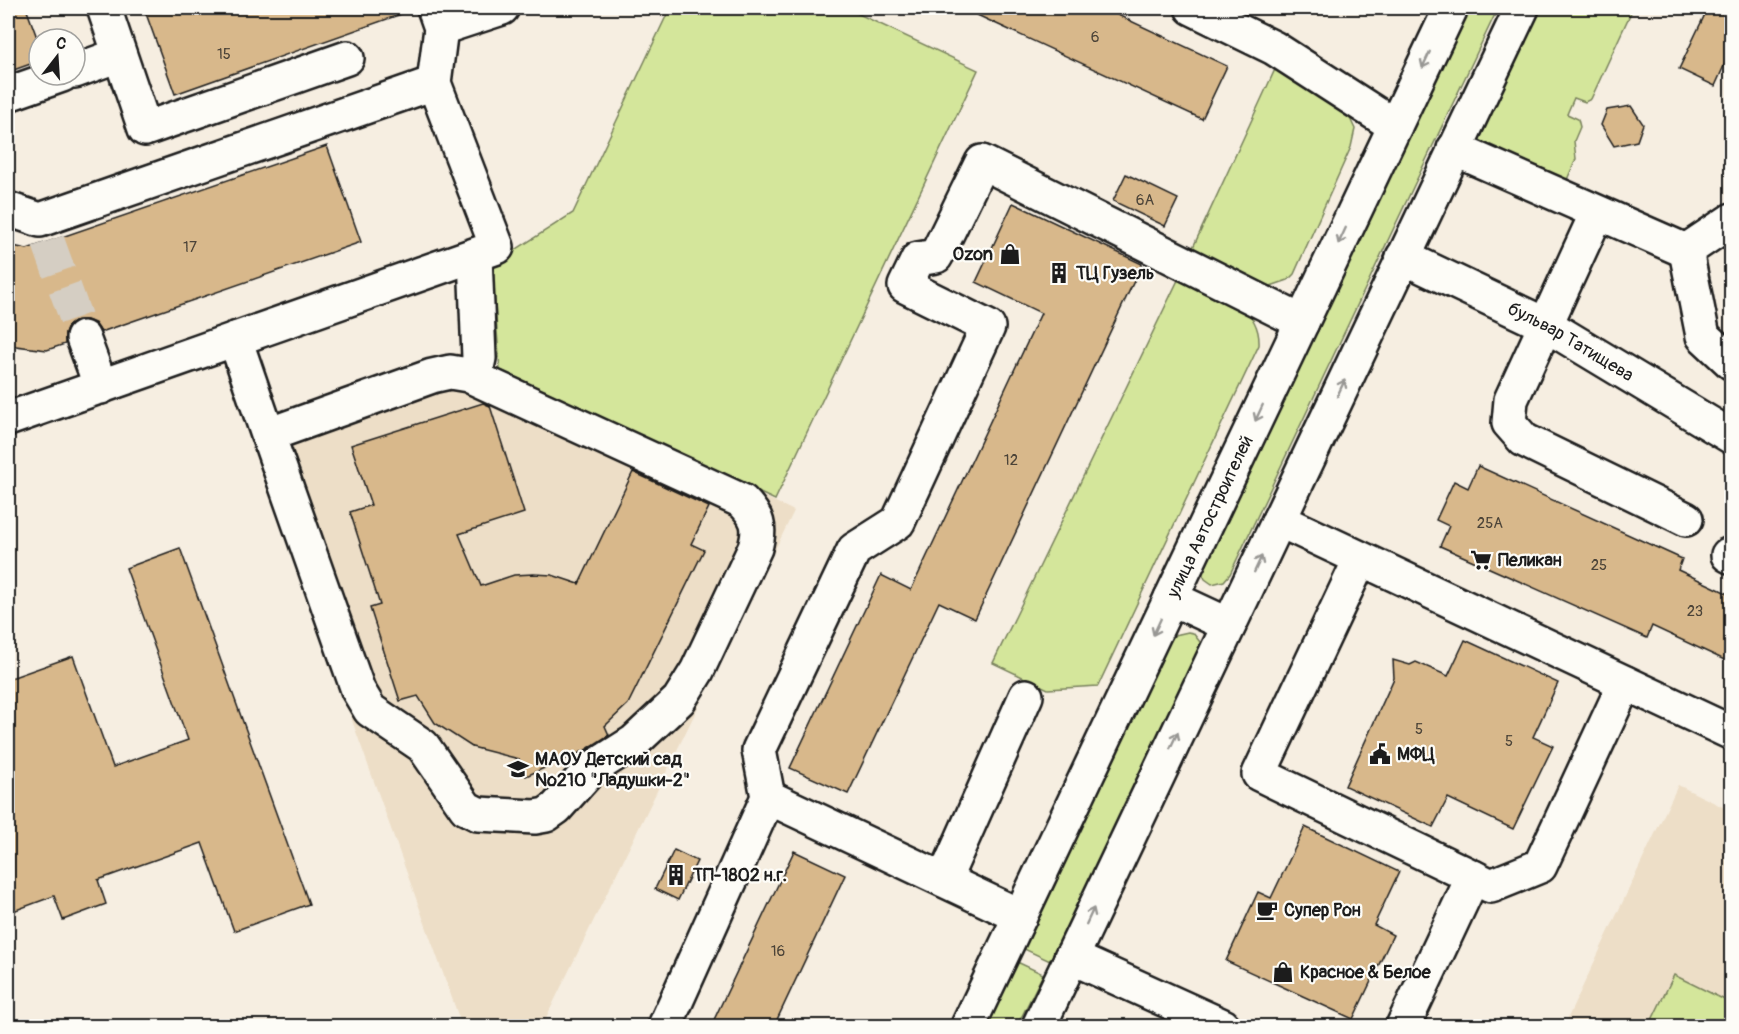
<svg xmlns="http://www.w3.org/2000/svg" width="1739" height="1034" viewBox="0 0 1739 1034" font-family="Pangolin,sans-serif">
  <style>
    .built { fill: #eddec7 }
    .green { fill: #d4e69b; stroke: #78815c; stroke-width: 1.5 }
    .building { fill: #d8b88b; stroke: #1c1c1c; stroke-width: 1.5 }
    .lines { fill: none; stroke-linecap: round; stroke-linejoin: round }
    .minor-tunnel { stroke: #d5cec3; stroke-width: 33; stroke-dasharray: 33 16; stroke-linecap: butt }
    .minor-casing { stroke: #1c1c1c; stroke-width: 38 }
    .major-casing { stroke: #1c1c1c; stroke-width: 38 }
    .minor { stroke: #fdfcf7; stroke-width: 33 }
    .major { stroke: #fdfcf7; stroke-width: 33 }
    .oneway { stroke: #989794 }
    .labels { text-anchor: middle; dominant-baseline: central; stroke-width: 4.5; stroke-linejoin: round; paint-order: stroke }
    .number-label { font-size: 15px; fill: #4b4338 }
    .poi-label { font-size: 18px; font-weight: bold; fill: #1c1c1c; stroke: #fdfcf7; text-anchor: start }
    .street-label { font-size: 18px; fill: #1c1c1c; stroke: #fdfcf7 }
  </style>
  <rect width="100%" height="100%" fill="#f6eee1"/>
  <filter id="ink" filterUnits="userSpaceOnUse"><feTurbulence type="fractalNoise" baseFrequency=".0167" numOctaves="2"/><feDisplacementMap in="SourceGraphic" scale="12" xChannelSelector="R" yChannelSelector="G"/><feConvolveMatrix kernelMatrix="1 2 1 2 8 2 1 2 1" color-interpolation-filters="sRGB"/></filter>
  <g filter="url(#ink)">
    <!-- built -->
    <g class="built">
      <path d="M 464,351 L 794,511 L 542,1026 L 462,1026 L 246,426 Z"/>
      <path d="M 1678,785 L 1731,811 L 1731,1026 L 1564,1026 Z"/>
    </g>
    <!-- green -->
    <g class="green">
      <path d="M 670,8 L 846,8 L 978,70 L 775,500 L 500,370 L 492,265 L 573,213 Z"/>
      <path d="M 1465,8 L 1498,8 L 1230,574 L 1224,581 L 1212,584 L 1205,579 L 1201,571 Z"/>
      <path d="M 1529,8 L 1633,8 L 1591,99 L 1585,102 L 1574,98 L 1567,114 L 1578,119 L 1580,127 L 1574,141 L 1576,159 L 1566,182 L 1481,145 L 1476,139 Z"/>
      <path d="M 1277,65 L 1348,114 L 1355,129 L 1351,147 L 1294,274 L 1288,280 L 1265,288 L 1190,254 Z"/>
      <path d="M 1180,276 C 1213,292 1261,302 1259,345 L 1098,686 L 1048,689 L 993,663 Z"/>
      <path d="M 1188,632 L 1193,633 L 1200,642 L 1198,654 L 1050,961 L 1022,948 L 1169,642 L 1175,635 Z"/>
      <path d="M 1015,961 L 1043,974 L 1017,1026 L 984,1026 Z"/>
      <path d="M 1674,975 L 1731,1003 L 1731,1026 L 1649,1026 Z"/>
    </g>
    <!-- building -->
    <g class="building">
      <path d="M 8,8 L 26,8 L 39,43 L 39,61 L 8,72 Z"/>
      <path d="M 144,8 L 410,8 L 410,11 L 175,94 Z"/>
      <path d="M 962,8 L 1103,8 L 1227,66 L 1202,119 Z"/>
      <path d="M 1708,8 L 1731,8 L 1731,50 L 1715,86 L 1679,69 Z"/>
      <path d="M 1631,106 L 1643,124 L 1637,141 L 1614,146 L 1601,125 L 1607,110 Z"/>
      <path d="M 327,146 L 361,242 L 101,332 L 95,323 L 87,320 L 77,320 L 68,326 L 65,334 L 65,344 L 47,350 L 8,345 L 8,245 L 27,249 Z"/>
      <path d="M 1126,174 L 1178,199 L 1165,226 L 1113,201 Z"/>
      <path d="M 1013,203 L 1142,264 L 975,619 L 939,602 L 848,794 L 790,768 L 881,575 L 911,590 L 1041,313 L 976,282 Z"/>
      <path d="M 483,403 L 490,406 L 524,513 L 459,534 L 481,586 L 514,575 L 534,574 L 552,575 L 579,584 L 633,472 L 709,507 L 691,544 L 704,550 L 628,704 L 605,726 L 609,735 L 584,751 L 526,776 L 519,759 L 472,747 L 435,723 L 418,696 L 400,701 L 370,608 L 380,605 L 350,512 L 371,505 L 351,445 Z"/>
      <path d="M 1478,466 L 1682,559 L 1678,570 L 1731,595 L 1731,663 L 1652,626 L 1647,638 L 1440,546 L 1449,526 L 1436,520 L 1454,481 L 1468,488 Z"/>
      <path d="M 180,548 L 309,904 L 234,931 L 202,843 L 98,880 L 106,904 L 63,920 L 54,896 L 8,913 L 8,679 L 73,656 L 113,767 L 188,740 L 126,568 Z"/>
      <path d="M 1465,640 L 1558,683 L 1533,737 L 1553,746 L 1513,829 L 1448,798 L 1433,827 L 1345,786 L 1394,678 L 1393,660 L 1410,665 L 1416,662 L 1448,676 Z"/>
      <path d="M 1305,827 L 1399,872 L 1374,925 L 1393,935 L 1353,1019 L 1226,961 L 1258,892 L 1271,898 Z"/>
      <path d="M 674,850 L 697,861 L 678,900 L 655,889 Z"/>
      <path d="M 794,851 L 845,875 L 774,1026 L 711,1026 Z"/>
    </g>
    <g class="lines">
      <!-- minor-tunnel -->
      <path class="minor-tunnel" d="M 48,241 L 83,338"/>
      <defs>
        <g id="minor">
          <path d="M 104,8 L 145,129 L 347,58"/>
          <path d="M 1192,8 L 1274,48 L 1395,126"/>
          <path d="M 441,28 L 502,8"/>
          <path d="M 75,71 L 105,60"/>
          <path d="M 8,94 L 62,75"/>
          <path d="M 1454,149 L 1686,251 L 1732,220"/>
          <path d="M 8,209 L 40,220 L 434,83"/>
          <path d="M 1597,213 L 1511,400 L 1509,423 L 1524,440 L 1686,519"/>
          <path d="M 1686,251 L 1703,336 L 1732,363"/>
          <path id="s1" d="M 1403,257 L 1548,326 L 1732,437"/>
          <path d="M 83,338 L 101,387"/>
          <path d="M 235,339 L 268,435 L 358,690 L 370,710 L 423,746 L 466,808 L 478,814 L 535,817 L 546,815 L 556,808 L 590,770 L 634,742 L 679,700 L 697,671 L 755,548 C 761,527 758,517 742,501 L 468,375 L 450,372 L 432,376 L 268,435"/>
          <path d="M 475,377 L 479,358 L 475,256"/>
          <path d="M 8,419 L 497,247 L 434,83 L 441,28 L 434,8"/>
          <path d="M 1279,520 L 1732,733"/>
          <path d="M 1728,555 L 1732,557"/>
          <path d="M 1360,560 L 1259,774 L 1473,877"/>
          <path d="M 768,797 L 1020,916"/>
          <path d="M 944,880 L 1026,696"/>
          <path d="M 1071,957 L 1223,1026"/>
          <path d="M 665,1026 L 768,797 L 759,750 L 854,550 L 898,522 L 988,327 L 905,286 L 918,259 L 936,256 L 982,162 L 1302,322"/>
          <path d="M 1403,1026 L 1473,877 L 1491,886 L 1540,866 L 1625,683"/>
        </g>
        <g id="major">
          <path d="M 1171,598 L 1229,625"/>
          <path id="s2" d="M 968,1026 L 1451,8"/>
          <path d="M 1039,1026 L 1522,8"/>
        </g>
      </defs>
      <!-- minor casing -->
      <use href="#minor" class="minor-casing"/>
      <!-- major casing -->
      <use href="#major" class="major-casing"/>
      <!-- minor -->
      <use href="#minor" class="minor"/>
      <!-- major -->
      <use href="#major" class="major"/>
    </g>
    <!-- one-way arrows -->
    <defs><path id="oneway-shaft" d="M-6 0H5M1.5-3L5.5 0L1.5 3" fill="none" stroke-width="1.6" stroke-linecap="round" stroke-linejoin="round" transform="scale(1.5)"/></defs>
    <g class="oneway">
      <use href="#oneway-shaft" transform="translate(1426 60) rotate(115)"/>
      <use href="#oneway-shaft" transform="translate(1342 236) rotate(115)"/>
      <use href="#oneway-shaft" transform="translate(1341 388) rotate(-65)"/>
      <use href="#oneway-shaft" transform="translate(1259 413) rotate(115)"/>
      <use href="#oneway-shaft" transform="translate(1258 564) rotate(-65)"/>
      <use href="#oneway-shaft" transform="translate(1157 627) rotate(115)"/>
      <use href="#oneway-shaft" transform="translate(1174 740) rotate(-65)"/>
      <use href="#oneway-shaft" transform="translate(1090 916) rotate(-65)"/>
    </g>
  </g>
  <!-- icons -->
  <defs>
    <symbol id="shop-bare" viewBox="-9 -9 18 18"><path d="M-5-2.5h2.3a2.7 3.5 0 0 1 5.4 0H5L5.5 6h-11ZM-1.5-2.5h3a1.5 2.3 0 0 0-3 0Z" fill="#1c1c1c" stroke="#fdfcf7" stroke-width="2.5" paint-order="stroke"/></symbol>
    <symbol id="building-bare" viewBox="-9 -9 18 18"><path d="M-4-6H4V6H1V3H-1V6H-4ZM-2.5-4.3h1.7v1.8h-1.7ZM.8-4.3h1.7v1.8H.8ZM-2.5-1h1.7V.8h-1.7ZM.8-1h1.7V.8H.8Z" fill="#1c1c1c" stroke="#fdfcf7" stroke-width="2.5" paint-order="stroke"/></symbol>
    <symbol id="supermarket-bare" viewBox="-9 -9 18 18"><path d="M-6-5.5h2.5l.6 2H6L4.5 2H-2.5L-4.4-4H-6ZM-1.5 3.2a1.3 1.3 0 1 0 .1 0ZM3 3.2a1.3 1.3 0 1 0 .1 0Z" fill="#1c1c1c" stroke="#fdfcf7" stroke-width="2.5" paint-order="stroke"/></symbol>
    <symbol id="civic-bare" viewBox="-9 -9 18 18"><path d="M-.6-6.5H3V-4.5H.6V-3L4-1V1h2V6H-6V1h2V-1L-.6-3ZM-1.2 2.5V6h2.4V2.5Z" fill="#1c1c1c" stroke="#fdfcf7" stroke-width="2.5" paint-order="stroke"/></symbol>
    <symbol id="school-bare" viewBox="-9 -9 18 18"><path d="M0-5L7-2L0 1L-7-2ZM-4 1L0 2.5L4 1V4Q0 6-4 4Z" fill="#1c1c1c" stroke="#fdfcf7" stroke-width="2.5" paint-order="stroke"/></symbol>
    <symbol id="cafe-bare" viewBox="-9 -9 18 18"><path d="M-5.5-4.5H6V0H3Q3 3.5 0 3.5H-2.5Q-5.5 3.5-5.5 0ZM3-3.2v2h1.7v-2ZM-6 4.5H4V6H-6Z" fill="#1c1c1c" stroke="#fdfcf7" stroke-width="2.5" paint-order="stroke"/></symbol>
  </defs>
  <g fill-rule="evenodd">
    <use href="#shop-bare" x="995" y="239" width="30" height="30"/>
    <use href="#building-bare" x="1044" y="258" width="30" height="30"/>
    <use href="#supermarket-bare" x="1466" y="545" width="30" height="30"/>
    <use href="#civic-bare" x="1365" y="739" width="30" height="30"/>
    <use href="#school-bare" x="503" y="754" width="30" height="30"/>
    <use href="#building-bare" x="661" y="860" width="30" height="30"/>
    <use href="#cafe-bare" x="1252" y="895" width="30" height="30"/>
    <use href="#shop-bare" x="1268" y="957" width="30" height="30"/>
  </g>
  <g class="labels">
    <!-- number labels -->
    <g class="number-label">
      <text x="1095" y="37">6</text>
      <text x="224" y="54">15</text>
      <text x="1145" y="200">6А</text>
      <text x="190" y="247">17</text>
      <text x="1011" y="460">12</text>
      <text x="1490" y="523">25А</text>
      <text x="1599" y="565">25</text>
      <text x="1695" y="611">23</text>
      <text x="1419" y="729">5</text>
      <text x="1509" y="741">5</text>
      <text x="778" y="951">16</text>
    </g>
    <!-- poi labels -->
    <g class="poi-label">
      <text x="993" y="254" text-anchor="end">Ozon</text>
      <text x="1076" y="273">ТЦ Гузель</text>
      <text x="1498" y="560">Пеликан</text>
      <text x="1397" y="754">МФЦ</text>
      <text x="535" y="759">МАОУ Детский сад<tspan x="535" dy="21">№210 "Ладушки-2"</tspan></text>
      <text x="693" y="875">ТП-1802 н.г.</text>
      <text x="1284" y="910">Супер Рон</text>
      <text x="1300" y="972">Красное &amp; Белое</text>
    </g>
    <!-- street labels -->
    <g class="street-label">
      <text stroke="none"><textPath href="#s1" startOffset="188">бульвар Татищева</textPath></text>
      <text stroke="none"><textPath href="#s2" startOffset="564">улица Автостроителей</textPath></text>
    </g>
  </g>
  <!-- margin -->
  <rect width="1739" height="1034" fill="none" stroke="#fdfcf7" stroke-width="30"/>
  <rect x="15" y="15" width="1709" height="1004" fill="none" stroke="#1c1c1c" stroke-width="2" filter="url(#ink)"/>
  <!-- north arrow -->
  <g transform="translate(57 57) rotate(17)"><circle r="28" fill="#fdfcf7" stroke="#a3a29f" stroke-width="1.5"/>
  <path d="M0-4.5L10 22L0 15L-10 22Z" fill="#1c1c1c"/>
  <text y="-9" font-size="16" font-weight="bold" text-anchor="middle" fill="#1c1c1c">С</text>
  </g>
</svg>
